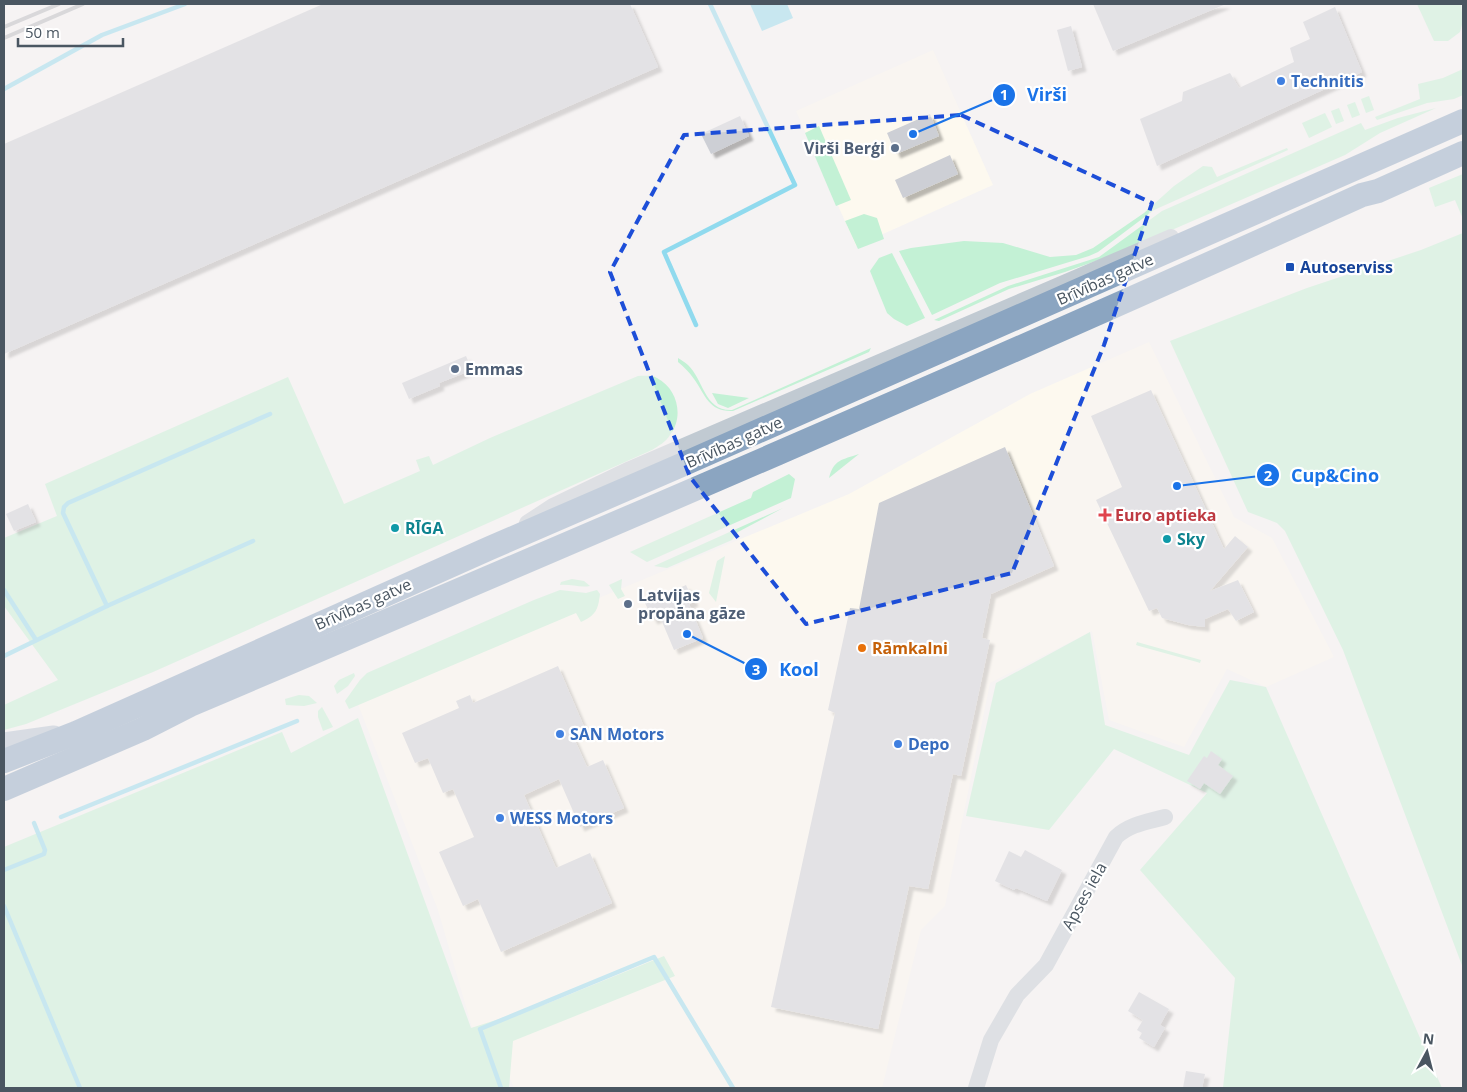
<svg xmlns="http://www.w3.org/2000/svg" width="1467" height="1092" viewBox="0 0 1467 1092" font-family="'Open Sans',sans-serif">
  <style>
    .commercial { fill: #fdf9ef }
    .green { fill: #c3f1d5 }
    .water { fill: #90daee }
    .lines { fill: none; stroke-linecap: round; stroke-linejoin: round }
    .stream { stroke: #90daee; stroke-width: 4.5 }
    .building { fill: #cdcfd5; filter: url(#shadow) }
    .minor { stroke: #c1cad2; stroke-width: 16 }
    .major { stroke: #b3c2d1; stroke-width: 21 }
    .highway { stroke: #8ba5c1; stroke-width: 24 }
    .rail { stroke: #b5b8bd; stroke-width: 4 }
    .marked { fill: none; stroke: #1d4ed8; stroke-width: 4; stroke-dasharray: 10 6; stroke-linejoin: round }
    .shop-dot { fill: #3f7fe0; stroke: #fff; stroke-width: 2 }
    .service-dot { fill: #5c6f8a; stroke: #fff; stroke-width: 2 }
    .transit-dot { fill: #1a4fb4; stroke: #fff; stroke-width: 2 }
    .health-dot { fill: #e0444e; stroke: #fff; stroke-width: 2 }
    .culture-dot { fill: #0f9aa8; stroke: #fff; stroke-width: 2 }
    .food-dot { fill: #e8710a; stroke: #fff; stroke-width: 2 }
    .labels { text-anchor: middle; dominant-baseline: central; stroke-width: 4.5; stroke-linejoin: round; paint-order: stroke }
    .shop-label { font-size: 16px; font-weight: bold; fill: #366cbe; stroke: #fff; text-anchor: start }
    .service-label { font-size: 16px; font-weight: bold; fill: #4e5e75; stroke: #fff; text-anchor: start }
    .transit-label { font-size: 16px; font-weight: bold; fill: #164399; stroke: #fff; text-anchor: start }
    .street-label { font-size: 16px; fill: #4a5661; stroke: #fff }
    .health-label { font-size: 16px; font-weight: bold; fill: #be3a42; stroke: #fff; text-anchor: start }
    .culture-label { font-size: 16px; font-weight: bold; fill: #0d838f; stroke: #fff; text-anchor: start }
    .food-label { font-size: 16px; font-weight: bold; fill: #c56008; stroke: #fff; text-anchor: start }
    .leader { fill: none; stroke: #1a73e8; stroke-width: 2 }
    .callout-dot { fill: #1a73e8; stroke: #fff; stroke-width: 2 }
    .mark-label { font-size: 15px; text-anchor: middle; font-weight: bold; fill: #fff }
    .callout-label { font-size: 18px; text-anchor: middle; font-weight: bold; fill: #1a73e8; stroke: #fff; stroke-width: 4.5; stroke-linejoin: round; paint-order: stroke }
  </style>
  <defs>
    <filter id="shadow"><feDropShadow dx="4.5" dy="4.5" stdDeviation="1" flood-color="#0004"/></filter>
  </defs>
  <rect width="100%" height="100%" fill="#f5f3f3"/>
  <!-- commercial -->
  <g class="commercial">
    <path d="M 933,50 L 993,185 L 856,246 L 796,111 Z"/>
    <path d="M 1149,342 L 1234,517 L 1272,538 L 1334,657 L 1266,687 L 1227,669 L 1184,747 L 1109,720 L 1092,631 L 990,683 L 945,906 L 921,930 L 882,1088 L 514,1088 L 508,1074 L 473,1031 L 438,910 L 356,699 L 849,494 L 1030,394 Z"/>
  </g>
  <!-- green -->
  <g class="green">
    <path d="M 1417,4 L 1461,4 L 1463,21 L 1460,32 L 1448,41 L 1434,41 Z"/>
    <path d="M 1463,69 L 1463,95 L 1454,99 L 1427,103 L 1377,120 L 1375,117 L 1420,99 L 1418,84 L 1443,78 Z"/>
    <path d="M 1369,96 L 1374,110 L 1366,113 L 1361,99 Z"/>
    <path d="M 1355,102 L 1360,115 L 1352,118 L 1347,105 Z"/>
    <path d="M 1339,108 L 1344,121 L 1336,124 L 1331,111 Z"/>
    <path d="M 1436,108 L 1380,133 L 1345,155 L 1121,252 L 1065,272 L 1009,289 L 939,321 L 934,320 L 1008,286 L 1099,257 L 1162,211 L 1361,123 L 1365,130 L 1398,118 Z"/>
    <path d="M 1325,113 L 1332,127 L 1309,138 L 1302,123 Z"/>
    <path d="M 819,126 L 851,200 L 836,206 L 805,133 Z"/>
    <path d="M 1287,148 L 1288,150 L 1154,210 L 1098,252 L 1089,256 L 1000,283 L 932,315 L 899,251 L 911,248 L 964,241 L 1003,243 L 1050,257 L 1076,255 L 1093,248 L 1144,213 L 1174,186 L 1203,166 L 1212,167 L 1217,177 Z"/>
    <path d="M 1463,174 L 1463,219 L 1455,200 L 1435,207 L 1429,188 Z"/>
    <path d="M 864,214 L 877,218 L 884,239 L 858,249 L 845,221 Z"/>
    <path d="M 1463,233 L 1463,968 L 1343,650 L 1285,531 L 1277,523 L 1248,512 L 1170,341 L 1307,288 L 1421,250 Z"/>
    <path d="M 892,253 L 925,318 L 907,326 L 894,319 L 887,313 L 870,271 L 879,258 Z"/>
    <path d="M 871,348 L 869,352 L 733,411 C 709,412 706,396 694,379 C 689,372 684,367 678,362 L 678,358 C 681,360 685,362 688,365 C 704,380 704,411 732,410 Z"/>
    <path d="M 638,376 C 644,376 652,375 657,378 C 678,389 684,417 670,435 C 666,442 658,446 652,450 L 153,672 L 26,724 L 4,730 L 4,705 L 58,680 L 4,606 L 4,538 L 57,516 L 45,484 L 288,377 L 344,504 L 420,471 L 416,460 L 429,456 L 433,465 L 490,438 Z"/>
    <path d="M 712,393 L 749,398 L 728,408 L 718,404 Z"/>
    <path d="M 859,454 L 829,478 C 834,459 842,460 859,454 Z"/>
    <path d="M 789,474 L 795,479 L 791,498 L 647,562 L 630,552 L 751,498 L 753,492 Z"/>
    <path d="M 783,508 L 738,532 L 732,540 L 667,568 L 654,566 Z"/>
    <path d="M 725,556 L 716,602 L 709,593 L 717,561 Z"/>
    <path d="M 572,579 L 584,581 L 590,586 C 580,588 571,584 560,585 L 561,582 Z"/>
    <path d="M 622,579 L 621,589 L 625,596 L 618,599 L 609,585 Z"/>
    <path d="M 560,590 L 586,593 L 597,590 L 600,594 C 598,610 596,615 581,622 L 576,613 L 349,709 L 345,701 L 360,680 L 367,673 L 534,600 Z"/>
    <path d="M 1090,632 L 1105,725 L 1189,755 L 1230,680 L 1266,687 L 1442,1088 L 1223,1088 L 1235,978 L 1140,870 L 1207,793 L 1114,749 L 1049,830 L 966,816 L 996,683 Z"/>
    <path d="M 1137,642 L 1201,660 L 1200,663 L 1197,662 L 1139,646 L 1136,645 Z"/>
    <path d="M 354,673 L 355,676 L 348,686 L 337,694 L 334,686 L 339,680 Z"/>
    <path d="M 299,695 L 309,696 L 317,703 L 304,706 L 286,705 L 285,699 Z"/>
    <path d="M 322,707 L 333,727 L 323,731 L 318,717 L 318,711 Z"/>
    <path d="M 358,718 L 471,1028 L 546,1004 L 664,956 L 675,976 L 513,1041 L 509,1088 L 4,1088 L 4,847 L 282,732 L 291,753 Z"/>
  </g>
  <!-- water -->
  <path class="water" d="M 750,4 L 787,4 L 793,18 L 762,31 Z"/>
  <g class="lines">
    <!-- stream -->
    <g class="stream">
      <path d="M 4,89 L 102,35 L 185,4"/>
      <path d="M 696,325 L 664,252 L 795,185 L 710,4"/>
      <path d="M 4,590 L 36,640"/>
      <path d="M 107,606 L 63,513 L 64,507 L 68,503 L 270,414"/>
      <path d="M 4,656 L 107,606 L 253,541"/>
      <path d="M 61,817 L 297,721"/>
      <path d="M 4,870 L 44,854 L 45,850 L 34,823"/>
      <path d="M 4,906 L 80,1088"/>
      <path d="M 501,1088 L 480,1029 L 654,957 L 733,1088"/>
    </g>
  </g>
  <!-- building -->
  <g class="building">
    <path d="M 323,4 L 630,4 L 658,67 L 4,354 L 4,144 Z"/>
    <path d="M 1093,4 L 1226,4 L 1113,51 Z"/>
    <path d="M 1335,7 L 1362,72 L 1157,166 L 1140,119 L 1182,101 L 1183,92 L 1230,73 L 1239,88 L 1294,62 L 1290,48 L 1310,39 L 1303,22 Z"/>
    <path d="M 1071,26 L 1082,67 L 1068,71 L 1057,30 Z"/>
    <path d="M 930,114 L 939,136 L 896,154 L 887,133 Z"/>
    <path d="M 740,116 L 749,136 L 711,154 L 701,134 Z"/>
    <path d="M 950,155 L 958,174 L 903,198 L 895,180 Z"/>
    <path d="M 466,356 L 472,370 L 439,383 L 440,386 L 409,399 L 402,383 Z"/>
    <path d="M 1151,390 L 1224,549 L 1235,536 L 1248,547 L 1210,591 L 1238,580 L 1254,612 L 1236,621 L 1228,609 L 1205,619 L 1205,627 L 1188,625 L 1162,618 L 1157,608 L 1149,611 L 1096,500 L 1122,487 L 1091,416 Z"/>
    <path d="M 1005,447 L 1054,566 L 991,594 L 982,638 L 990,640 L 961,776 L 953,774 L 928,889 L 909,886 L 878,1029 L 771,1007 L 835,713 L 828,710 L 850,608 L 859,609 L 879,503 Z"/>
    <path d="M 28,504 L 36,522 L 14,531 L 6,514 Z"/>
    <path d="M 686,585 L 694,602 L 689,604 L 703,638 L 674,650 L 660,617 L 653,620 L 645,603 Z"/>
    <path d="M 558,666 L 585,729 L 572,734 L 587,767 L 603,760 L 624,808 L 580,827 L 559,779 L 524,795 L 556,868 L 590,853 L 612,903 L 501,952 L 478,899 L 463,906 L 439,852 L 474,837 L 453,789 L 443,793 L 428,758 L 415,763 L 402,733 L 459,708 L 456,701 L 470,695 L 473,703 Z"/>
    <path d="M 1211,751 L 1222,759 L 1218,765 L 1233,776 L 1220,794 L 1204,783 L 1200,789 L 1187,781 L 1204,756 L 1207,758 Z"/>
    <path d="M 1025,850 L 1062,870 L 1047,901 L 1016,888 L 1014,890 L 995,881 L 1009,851 L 1021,857 Z"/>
    <path d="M 1139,992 L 1169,1009 L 1160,1025 L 1165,1028 L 1154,1047 L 1139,1038 L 1142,1033 L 1137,1030 L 1143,1020 L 1128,1011 Z"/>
    <path d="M 1186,1071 L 1205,1074 L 1202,1088 L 1183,1088 Z"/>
  </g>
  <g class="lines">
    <!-- minor -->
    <g class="minor">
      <path d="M 527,523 L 553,506 L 630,469 L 1171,237"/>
      <path d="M 976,1088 L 991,1040 L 1017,995 L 1046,965 L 1116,837 C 1130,824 1147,822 1165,817"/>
    </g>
    <!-- major -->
    <path class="major" d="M 4,743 L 54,736"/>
    <!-- highway -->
    <g class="highway">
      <path d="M 4,761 L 76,733 L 490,548 L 677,467 L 1463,121"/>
      <path d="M 4,789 L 143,729 L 190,705 C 582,538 974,371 1362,195 L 1378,191 L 1463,153"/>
    </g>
    <!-- rail -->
    <g class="rail">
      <path d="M 4,27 L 59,4"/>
      <path d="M 4,38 L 83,4"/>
    </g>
  </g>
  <!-- marked area -->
  <path d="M0 0H1467V1092H0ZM 961,115 L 1152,203 L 1104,345 L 1012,573 L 806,624 L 690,477 L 610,272 L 684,135 Z" fill="#f5f3f3" fill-opacity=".55" fill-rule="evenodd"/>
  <path class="marked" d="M 961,115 L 1152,203 L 1104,345 L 1012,573 L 806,624 L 690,477 L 610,272 L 684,135 Z"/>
  <!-- markers -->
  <g class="shop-dot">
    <circle cx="1281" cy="81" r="5"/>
    <circle cx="560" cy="734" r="5"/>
    <circle cx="898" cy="744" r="5"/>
    <circle cx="500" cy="818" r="5"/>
  </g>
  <g class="service-dot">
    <circle cx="895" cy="148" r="5"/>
    <circle cx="455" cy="369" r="5"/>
    <circle cx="628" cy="604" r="5"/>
  </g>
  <rect class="transit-dot" x="1285" y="262" width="10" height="10" rx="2.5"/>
  <path class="health-dot" d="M1102.5 507.5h5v5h5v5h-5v5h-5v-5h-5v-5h5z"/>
  <g class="culture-dot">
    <circle cx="395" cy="528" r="5"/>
    <circle cx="1167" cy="539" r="5"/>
  </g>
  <circle class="food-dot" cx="862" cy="648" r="5"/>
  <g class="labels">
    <!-- shop labels -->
    <g class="shop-label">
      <text x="1291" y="81">Technitis</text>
      <text x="570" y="734">SAN Motors</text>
      <text x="908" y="744">Depo</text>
      <text x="510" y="818">WESS Motors</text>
    </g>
    <!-- service labels -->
    <g class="service-label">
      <text x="885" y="148" text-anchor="end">Virši Berģi</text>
      <text x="465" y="369">Emmas</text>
      <text x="638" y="595">Latvijas<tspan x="638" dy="18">propāna gāze</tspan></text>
    </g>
    <!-- transit labels -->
    <g class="transit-label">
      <text x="1300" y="267">Autoserviss</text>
    </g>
    <!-- street labels -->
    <g class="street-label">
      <text transform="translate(1105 279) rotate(-24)">Brīvības gatve</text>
      <text transform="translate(734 442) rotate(-24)">Brīvības gatve</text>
      <text transform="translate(363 604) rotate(-24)">Brīvības gatve</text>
      <text transform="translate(1084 896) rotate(-61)">Apses iela</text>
    </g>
    <!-- health labels -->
    <g class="health-label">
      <text x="1115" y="515">Euro aptieka</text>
    </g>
    <!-- culture labels -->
    <g class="culture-label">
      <text x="405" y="528">RĪGA</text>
      <text x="1177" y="539">Sky</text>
    </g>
    <!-- food labels -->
    <g class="food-label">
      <text x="872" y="648">Rāmkalni</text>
    </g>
  </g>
  <!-- callouts -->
  <path class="leader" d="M913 134L1004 95M1177 486L1268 475M687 634L756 669"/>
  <g class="callout-dot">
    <circle cx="913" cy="134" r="5"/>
    <circle cx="1177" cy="486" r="5"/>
    <circle cx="687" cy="634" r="5"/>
    <circle cx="1004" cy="95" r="12"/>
    <circle cx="1268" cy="475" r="12"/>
    <circle cx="756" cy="669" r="12"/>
  </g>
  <g class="mark-label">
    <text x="1004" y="100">1</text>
    <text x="1268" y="481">2</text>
    <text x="756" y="675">3</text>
  </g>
  <g class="callout-label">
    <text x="1047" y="101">Virši</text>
    <text x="1335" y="482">Cup&amp;Cino</text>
    <text x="799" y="676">Kool</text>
  </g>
  <!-- border -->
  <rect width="1467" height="1092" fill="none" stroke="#4a5661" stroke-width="10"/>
  <!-- north arrow -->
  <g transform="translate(1427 1052) rotate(7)" stroke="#ffffff" stroke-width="4" paint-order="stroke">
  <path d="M0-4L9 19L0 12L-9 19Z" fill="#4a5661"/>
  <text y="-8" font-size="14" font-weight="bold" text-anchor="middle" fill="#4a5661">N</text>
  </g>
  <!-- scale -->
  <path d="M18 38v8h105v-8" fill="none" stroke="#4a5661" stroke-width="2.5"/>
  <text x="25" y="38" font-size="15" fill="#4a5661" stroke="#ffffff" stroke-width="4" paint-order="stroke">50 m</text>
</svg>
